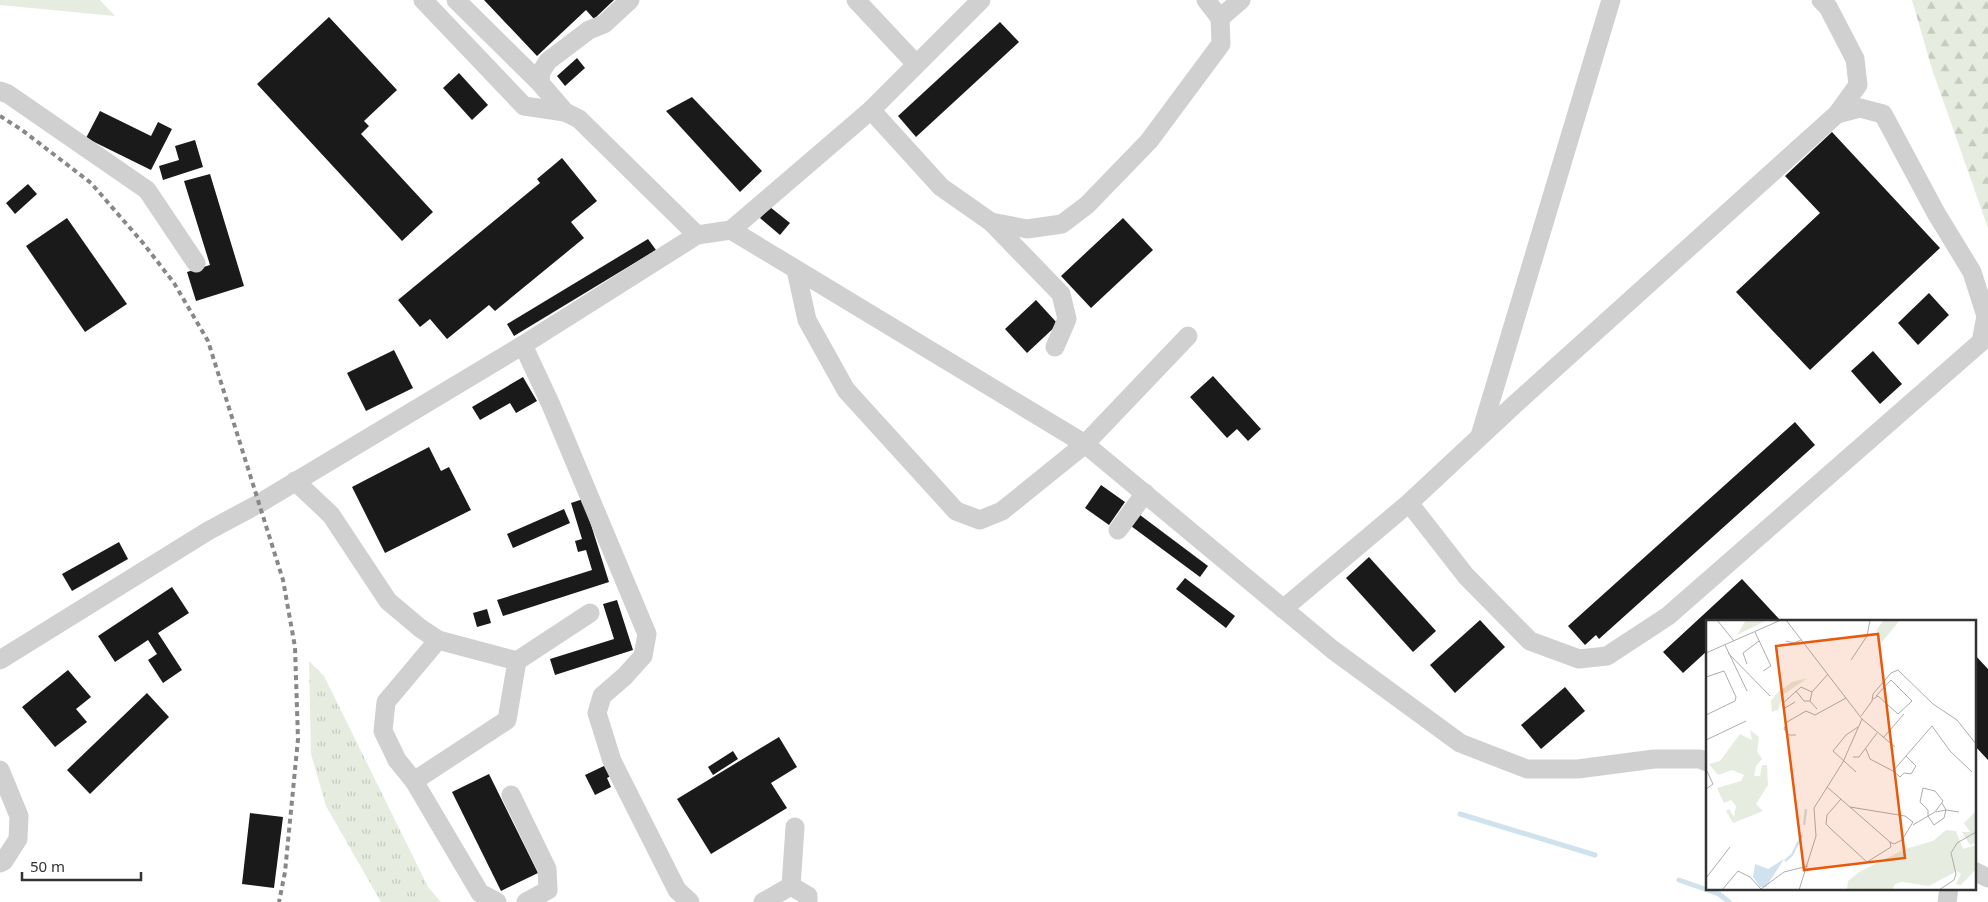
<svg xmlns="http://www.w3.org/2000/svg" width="1988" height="902" viewBox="0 0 1988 902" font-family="'Noto Sans',sans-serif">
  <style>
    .grass { fill: url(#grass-tufts) }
    .forest { fill: url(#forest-firs) }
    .park { fill: #e6ecdf }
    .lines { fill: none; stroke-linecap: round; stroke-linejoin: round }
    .stream { stroke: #cfe2ee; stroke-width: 5 }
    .building { fill: #1a1a1a }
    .minor { stroke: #d0d0d0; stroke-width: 19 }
    .rail { stroke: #888; stroke-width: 4; stroke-dasharray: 5 4; stroke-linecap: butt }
    .inset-river { fill: none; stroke: #cfe2ee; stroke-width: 2.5 }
    .inset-road { fill: none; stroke: #adadad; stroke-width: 1 }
    .view { fill: #e8590c; fill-opacity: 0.15; stroke: #e8590c; stroke-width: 2.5 }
    .inset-edge { fill: none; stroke: #333; stroke-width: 2.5 }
  </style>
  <defs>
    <pattern id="grass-tufts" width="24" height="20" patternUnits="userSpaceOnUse" patternTransform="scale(1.25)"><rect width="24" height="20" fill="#e6ecdf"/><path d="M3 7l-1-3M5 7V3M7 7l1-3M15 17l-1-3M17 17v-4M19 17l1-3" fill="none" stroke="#c6cbc0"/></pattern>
    <pattern id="forest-firs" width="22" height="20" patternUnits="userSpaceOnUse" patternTransform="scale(1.25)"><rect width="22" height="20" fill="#e6ecdf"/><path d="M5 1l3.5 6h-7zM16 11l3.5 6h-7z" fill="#c6cbc0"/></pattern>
  </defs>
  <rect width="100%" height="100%" fill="#fff"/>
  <!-- grass -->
  <path class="grass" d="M 309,661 L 324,676 L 428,887 L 441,902 L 381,902 L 326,806 L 311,754 Z"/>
  <!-- forest -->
  <path class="forest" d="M 1912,0 L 1988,0 L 1988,228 L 1932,69 Z"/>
  <!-- park -->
  <path class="park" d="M 0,0 L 100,0 L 115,16 L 0,5 Z"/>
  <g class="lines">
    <!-- stream -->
    <g class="stream">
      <path d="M 1460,814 L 1595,855"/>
      <path d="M 1679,880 L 1719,894 L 1729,902"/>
    </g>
  </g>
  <!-- building -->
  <g class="building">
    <path d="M 484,0 L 614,0 L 594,19 L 586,10 L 537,56 Z"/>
    <path d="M 329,17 L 397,90 L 364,121 L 369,126 L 361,134 L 433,212 L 402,241 L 257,84 Z"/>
    <path d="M 1000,22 L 1019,42 L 916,137 L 898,116 Z"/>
    <path d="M 577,58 L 585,68 L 565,86 L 557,76 Z"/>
    <path d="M 459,73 L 488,105 L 472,120 L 443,88 Z"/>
    <path d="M 692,97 L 762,171 L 740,192 L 666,111 Z"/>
    <path d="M 100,111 L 151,136 L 158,122 L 172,129 L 151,170 L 86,138 Z"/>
    <path d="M 1832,132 L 1940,248 L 1810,370 L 1736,292 L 1820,213 L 1785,176 Z"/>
    <path d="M 195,140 L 203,167 L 163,180 L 159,166 L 179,160 L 175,146 Z"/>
    <path d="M 562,158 L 597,201 L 571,222 L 584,238 L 495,311 L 489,305 L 447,339 L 430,319 L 420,327 L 398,300 L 540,183 L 537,179 Z"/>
    <path d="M 210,174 L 244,286 L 196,301 L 187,272 L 210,265 L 184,181 Z"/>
    <path d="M 28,184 L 37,194 L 15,214 L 6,203 Z"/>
    <path d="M 770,207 L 790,223 L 780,235 L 760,218 Z"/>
    <path d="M 67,218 L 127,304 L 85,332 L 26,246 Z"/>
    <path d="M 1123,218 L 1153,250 L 1091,308 L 1061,276 Z"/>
    <path d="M 648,239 L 656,250 L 514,336 L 507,324 Z"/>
    <path d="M 1929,293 L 1949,315 L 1918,345 L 1898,323 Z"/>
    <path d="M 1036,300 L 1058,324 L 1027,353 L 1005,329 Z"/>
    <path d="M 394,350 L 413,388 L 366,411 L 347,373 Z"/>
    <path d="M 1873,351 L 1902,384 L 1880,404 L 1851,371 Z"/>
    <path d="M 1213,376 L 1261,429 L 1248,441 L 1237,429 L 1227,438 L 1190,397 Z"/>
    <path d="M 523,377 L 537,401 L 516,413 L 510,403 L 480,420 L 472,407 Z"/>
    <path d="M 1795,422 L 1815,445 L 1599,639 L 1596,635 L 1585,645 L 1568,626 Z"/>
    <path d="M 429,447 L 441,471 L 449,467 L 471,510 L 385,553 L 352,487 Z"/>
    <path d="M 1101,485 L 1125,502 L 1109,525 L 1085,508 Z"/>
    <path d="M 583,499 L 609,582 L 503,616 L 497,600 L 592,570 L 586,550 L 578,552 L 575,541 L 582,539 L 571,503 Z"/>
    <path d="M 564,509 L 570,523 L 513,548 L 507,534 Z"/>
    <path d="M 1140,515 L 1208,566 L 1200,577 L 1131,526 Z"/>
    <path d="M 119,542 L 128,559 L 72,591 L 62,574 Z"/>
    <path d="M 1369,557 L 1436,631 L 1413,652 L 1346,578 Z"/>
    <path d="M 1185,578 L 1235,616 L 1226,628 L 1176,589 Z"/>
    <path d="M 1742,579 L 1781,621 L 1707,621 L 1707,651 L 1683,673 L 1663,652 Z"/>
    <path d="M 172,587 L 189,613 L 158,633 L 182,670 L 163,683 L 148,660 L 157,654 L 148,640 L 115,662 L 98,636 Z"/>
    <path d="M 617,600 L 633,650 L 555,675 L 550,659 L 614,639 L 603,604 Z"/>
    <path d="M 487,609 L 491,623 L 477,627 L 473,613 Z"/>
    <path d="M 1480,620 L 1505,647 L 1455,693 L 1430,665 Z"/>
    <path d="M 1974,654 L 1988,669 L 1988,760 L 1974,745 Z"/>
    <path d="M 68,670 L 91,697 L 76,709 L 87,722 L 55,747 L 22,707 Z"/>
    <path d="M 1565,687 L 1585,711 L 1541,749 L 1521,725 Z"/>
    <path d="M 147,693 L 169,717 L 90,794 L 67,770 Z"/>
    <path d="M 779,737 L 797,767 L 771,783 L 787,808 L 711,854 L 677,799 Z"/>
    <path d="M 733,751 L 738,759 L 713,775 L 708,767 Z"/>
    <path d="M 606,765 L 611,776 L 607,778 L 611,787 L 595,795 L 585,775 Z"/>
    <path d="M 489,774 L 538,873 L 501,891 L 452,792 Z"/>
    <path d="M 250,813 L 283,817 L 274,888 L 242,884 Z"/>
  </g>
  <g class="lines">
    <!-- minor -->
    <g class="minor">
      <path d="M 423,0 L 524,106 L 565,112 L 579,119 L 697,235"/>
      <path d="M 456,0 L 540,83 L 565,112"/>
      <path d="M 856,0 L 916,64"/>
      <path d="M 1821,0 L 1828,7 L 1855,59 L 1858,85 L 1837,114"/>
      <path d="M 1220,18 L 1241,0"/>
      <path d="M 540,83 L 541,72 L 548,61 L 589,30 L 604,24 L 630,0"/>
      <path d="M 0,91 L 8,94 L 147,190 L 196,263"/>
      <path d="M 871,110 L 941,187 L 991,222 L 1061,294 L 1067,319 L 1055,347"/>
      <path d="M 991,222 L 1027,229 L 1062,224 L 1087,205 L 1149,141 L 1221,44 L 1220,18 L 1206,0"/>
      <path d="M 731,230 L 871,110 L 981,0"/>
      <path d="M 796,270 L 807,320 L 846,390 L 956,511 L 980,520 L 1002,511 L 1085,444 L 1188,336"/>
      <path d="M 523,345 L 551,405 L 647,634 L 643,656 L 625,676 L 602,696 L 597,713 L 612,761 L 677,890 L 690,902"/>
      <path d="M 1480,436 L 1611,0"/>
      <path d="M 295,481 L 331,515 L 388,601 L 420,628 L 438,640 L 517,661 L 590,613"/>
      <path d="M 1118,530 L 1145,493"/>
      <path d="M 1283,609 L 1409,503 L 1514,405 L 1837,114 L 1860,108 L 1883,114 L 1936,213 L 1972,272 L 1986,316 L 1981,342 L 1668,616 L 1607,656 L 1579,659 L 1530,641 L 1466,576 L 1409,503"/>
      <path d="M 438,640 L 386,702 L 383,731 L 397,760 L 414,781 L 480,893 L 497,902"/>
      <path d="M 0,660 L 208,531 L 260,503 L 523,345 L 697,235 L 731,230 L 1085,444 L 1333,650 L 1460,743 L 1527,769 L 1578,769 L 1654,759 L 1700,759 L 1707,762"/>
      <path d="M 0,770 L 19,816 L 18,839 L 4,861 L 0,863"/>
      <path d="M 414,781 L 507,720 L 517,661"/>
      <path d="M 511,795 L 547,869 L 548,890 L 526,902"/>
      <path d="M 1974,871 L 1988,878"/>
      <path d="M 791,886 L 808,896 L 808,902"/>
      <path d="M 763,902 L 791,886 L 795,827"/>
      <path d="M 1947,902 L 1949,888"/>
    </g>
    <!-- rail -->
    <path class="rail" d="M 0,116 L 22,130 L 91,183 L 143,243 L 174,283 L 208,341 L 283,580 L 295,647 L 298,739 L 285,872 L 279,902"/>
  </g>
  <!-- overview -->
  <g transform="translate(1706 620)">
    <rect width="270" height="270" fill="#fff"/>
    <path d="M 102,58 L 78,74 L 72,90 L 66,92 L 65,81 L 72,72 L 86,62 ZM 44,110 L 53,117 L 51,131 L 56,139 L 50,146 L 48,156 L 54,156 L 56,145 L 61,145 L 62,165 L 50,184 L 57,191 L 27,203 L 20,191 L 23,189 L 28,197 L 30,186 L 25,180 L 18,183 L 11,168 L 35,161 L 38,155 L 26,150 L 12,155 L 3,144 L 14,141 L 34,114 L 46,120 Z" fill="#e6ecdf"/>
    <path d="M 40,0 L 58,0 L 59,1 L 31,15 ZM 270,191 L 270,223 L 264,225 L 256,212 L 264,212 L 258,203 ZM 240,210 L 250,211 L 257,229 L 270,225 L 270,249 L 255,265 L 250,264 L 255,254 L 251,251 L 223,266 L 196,262 L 189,264 L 186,270 L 141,270 L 142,261 L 153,252 L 199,229 L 227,221 Z" fill="#e6ecdf"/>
    <path d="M 178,0 L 194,0 L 172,27 L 171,9 Z" fill="#e6ecdf"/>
    <path d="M 78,239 L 60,267 L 54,267 L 47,257 L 49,244 L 62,249 Z" fill="#cfe2ee"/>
    <path class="inset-river" d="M 98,205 L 100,189M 79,241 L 86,235 L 96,215"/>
    <path class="inset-road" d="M 11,0 L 28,21M 80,0 L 156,99 L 137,142 L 108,188 L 110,216 L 93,270M 49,12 L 65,46 L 57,51M 80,21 L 88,23 L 95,20M 19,25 L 41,71M 0,33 L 75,0M 22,33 L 64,76M 145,40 L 161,16 L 164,0M 41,44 L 37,33 L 53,21M 0,57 L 18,51 L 30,77 L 29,81 L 0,95M 90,71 L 98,81 L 104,81M 167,79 L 172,76 L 192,94 L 206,81 L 185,60 L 170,76M 89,82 L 79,88 L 76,84 L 95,67 L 106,72M 111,89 L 104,81 L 106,72 L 122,54M 155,96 L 166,81 L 167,74 L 185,53 L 192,50 L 227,84 L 251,100 L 270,124M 156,99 L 189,127M 90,115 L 83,115 L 78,109 L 81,102 L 100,91 L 109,95 L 140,78M 177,118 L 198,94M 0,120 L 40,101M 160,129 L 164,139 L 187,151 L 226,106 L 244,131 L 266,152M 147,137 L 153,137 L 171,113M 0,149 L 7,164 L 0,169M 187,151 L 194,157 L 198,153 L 205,154 L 210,146 L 200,136M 150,152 L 127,131 L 140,115 L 152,107M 121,167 L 184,222 L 185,227 L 161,242 L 126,210 L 120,204 L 121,195 L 135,179M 144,187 L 199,196 L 207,202 L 196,220 L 188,224 L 184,222M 230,192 L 240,190 L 236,183M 207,205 L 222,196 L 222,190 L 214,182 L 217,168 L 229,171 L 237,181 L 229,192 L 222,196 L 228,205 L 238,198 L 240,190 L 253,192M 0,258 L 24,227M 16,270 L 32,251 L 44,257 L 55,269 L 78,252 L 102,246M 233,270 L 248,260 L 250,254 L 245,233 L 251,223 L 270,212"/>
    <path class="view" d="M 172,14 L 199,238 L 98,250 L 70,26 Z"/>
    <rect width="270" height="270" class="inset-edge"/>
  </g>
  <!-- scale -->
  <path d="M22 872v8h119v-8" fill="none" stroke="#333333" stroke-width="2.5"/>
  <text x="30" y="872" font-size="15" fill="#333333" stroke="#ffffff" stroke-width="4" paint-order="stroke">50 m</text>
</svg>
